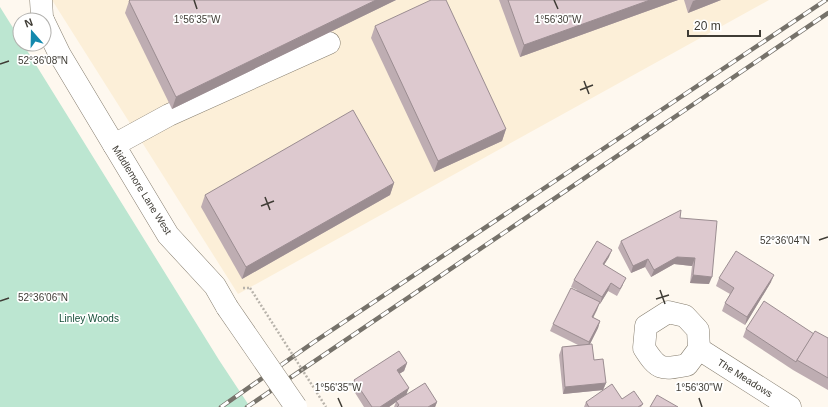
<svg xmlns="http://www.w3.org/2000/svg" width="828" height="407" viewBox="0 0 828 407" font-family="Helvetica,sans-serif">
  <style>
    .built { fill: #fcefd8 }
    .green { fill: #bce6d1 }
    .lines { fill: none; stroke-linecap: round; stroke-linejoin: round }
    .minor-casing { stroke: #857d6e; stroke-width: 23 }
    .path { stroke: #b8b3ab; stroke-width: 2.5; stroke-dasharray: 2 2; stroke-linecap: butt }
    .minor { stroke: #fff; stroke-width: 22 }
    .rail-casing { stroke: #76726a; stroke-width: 4.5 }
    .rail { stroke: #fff; stroke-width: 3; stroke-dasharray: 9; stroke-linecap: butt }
    .minor-bridge-casing { stroke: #857d6e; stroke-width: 23; stroke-linecap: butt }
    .path-bridge { stroke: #b8b3ab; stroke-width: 2.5; stroke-dasharray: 2 2; stroke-linecap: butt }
    .minor-bridge { stroke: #fff; stroke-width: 22 }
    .wall { fill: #beadb2 }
    .shaded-wall { fill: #9b8d91 }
    .building { fill: #ddc9cf; stroke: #9b8d91 }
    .ticks { fill: none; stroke: #3f3c35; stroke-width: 1.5 }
    .labels { text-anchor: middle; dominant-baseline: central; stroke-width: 3.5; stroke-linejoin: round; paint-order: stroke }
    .street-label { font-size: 10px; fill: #3f3c35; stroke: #fff }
    .park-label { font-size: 10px; fill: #144d37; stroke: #fff }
    .ticks-label { font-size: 10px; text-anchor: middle; fill: #3f3c35; stroke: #fff; stroke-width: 3.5; stroke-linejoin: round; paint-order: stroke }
  </style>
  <rect width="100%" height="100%" fill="#fef8ef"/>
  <!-- built -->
  <path class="built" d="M 52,0 L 769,0 L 238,294 Z"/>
  <!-- green -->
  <path class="green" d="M 0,7 L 20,39 L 20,44 L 23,44 L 219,360 L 250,407 L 0,407 Z"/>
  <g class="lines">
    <defs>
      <g id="minor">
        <path d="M 41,0 L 42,17 L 43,20"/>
        <path d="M 44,22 L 60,55 L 168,235 L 215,286 L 227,307"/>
        <path d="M 114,145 L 169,115 L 329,43"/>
        <path d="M 668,312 L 685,316 L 698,330 L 699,349 L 687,365 C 661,370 658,370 644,348 L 646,326 Z"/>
        <path d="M 699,349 L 790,407"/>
      </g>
    </defs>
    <!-- minor casing -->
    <use href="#minor" class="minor-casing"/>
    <!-- path -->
    <path class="path" d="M 243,288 L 250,288"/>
    <!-- minor -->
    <use href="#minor" class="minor"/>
    <defs>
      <g id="rail">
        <path d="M 221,407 L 314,342 L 826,0"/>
        <path d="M 247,407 L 828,13"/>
      </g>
    </defs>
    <!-- rail casing -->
    <use href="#rail" class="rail-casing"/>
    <!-- rail -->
    <use href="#rail" class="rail"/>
    <defs>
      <path id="minor-bridge" d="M 227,307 L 296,407"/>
    </defs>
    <!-- minor-bridge casing -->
    <use href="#minor-bridge" class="minor-bridge-casing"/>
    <!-- path-bridge -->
    <path class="path-bridge" d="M 250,288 L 326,407"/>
    <!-- minor-bridge -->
    <use href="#minor-bridge" class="minor-bridge"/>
  </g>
  <!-- wall -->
  <g class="wall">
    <path d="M 130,0 L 396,0 L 172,109 L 125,13 L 129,1 Z"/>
    <path d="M 499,0 L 678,0 L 520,57 Z"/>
    <path d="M 684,0 L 721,0 L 688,13 Z"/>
    <path d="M 375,26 L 506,129 L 502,141 L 434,172 L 371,38 Z"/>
    <path d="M 394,183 L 390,195 L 242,279 L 201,207 L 205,195 Z"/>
    <path d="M 680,218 L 709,284 L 690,283 L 692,266 L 674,264 L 651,277 L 645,267 L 631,273 L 618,248 L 621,241 Z"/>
    <path d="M 609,257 L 604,265 L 623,285 L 617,296 L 608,291 L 600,304 L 599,304 L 593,317 L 600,321 L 598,328 L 590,344 L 594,360 L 606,383 L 603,390 L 563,394 L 559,355 L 562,347 L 578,345 L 550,331 L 553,324 L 577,290 L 571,287 L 574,280 Z"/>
    <path d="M 719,278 L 771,282 L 745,325 L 722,311 L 725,303 L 730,294 L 716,286 Z"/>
    <path d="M 746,329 L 814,334 L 828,338 L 828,390 L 793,370 L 743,337 Z"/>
    <path d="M 407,363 L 404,371 L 399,374 L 407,394 L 437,402 L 435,407 L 394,407 L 396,402 L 389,407 L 364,407 L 352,388 L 354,380 Z"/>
    <path d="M 622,399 L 643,404 L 641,407 L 584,407 L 586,402 Z"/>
  </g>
  <!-- shaded-wall -->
  <g class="shaded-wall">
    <path d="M 376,0 L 396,0 L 172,109 L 176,97 Z"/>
    <path d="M 650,0 L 678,0 L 520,57 L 524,45 Z"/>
    <path d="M 696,0 L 721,0 L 688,13 L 693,1 Z"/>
    <path d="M 506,129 L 502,141 L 434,172 L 438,161 Z"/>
    <path d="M 394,183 L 390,195 L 242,279 L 246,267 Z"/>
    <path d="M 612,250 L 609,257 L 600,271 L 603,264 Z"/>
    <path d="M 677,257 L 695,258 L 692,266 L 674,264 L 651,277 L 654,270 Z"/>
    <path d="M 648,259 L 645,267 L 631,273 L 633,266 Z"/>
    <path d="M 693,275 L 712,277 L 709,284 L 690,283 Z"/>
    <path d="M 774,275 L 771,282 L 745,325 L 747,317 Z"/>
    <path d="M 611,283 L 608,291 L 600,304 L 602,297 Z"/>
    <path d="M 600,302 L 597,310 L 590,324 L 592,317 Z"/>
    <path d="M 600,321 L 598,328 L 587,350 L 589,342 Z"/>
    <path d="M 407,363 L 404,371 L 394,377 L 397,370 Z"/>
    <path d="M 606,383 L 603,390 L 563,394 L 565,387 Z"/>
    <path d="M 409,388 L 406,395 L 396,401 L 396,402 L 389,407 L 380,407 Z"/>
    <path d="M 437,402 L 435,407 L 428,407 Z"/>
  </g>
  <!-- building -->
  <g class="building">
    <path d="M 130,0 L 376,0 L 176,97 L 129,1 Z"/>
    <path d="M 431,0 L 446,0 L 506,129 L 438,161 L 375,26 Z"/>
    <path d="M 508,0 L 650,0 L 524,45 Z"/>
    <path d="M 353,110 L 394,183 L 246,267 L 205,195 Z"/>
    <path d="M 681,210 L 680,218 L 717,221 L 712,277 L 693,275 L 695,258 L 677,257 L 654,270 L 648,259 L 633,266 L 621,241 Z"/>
    <path d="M 597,241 L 612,250 L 603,264 L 626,278 L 620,289 L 611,283 L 602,297 L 574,280 Z"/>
    <path d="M 736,251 L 774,275 L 747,317 L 725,303 L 734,288 L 719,278 Z"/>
    <path d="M 571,288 L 600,302 L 592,317 L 600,321 L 589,342 L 553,324 Z"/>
    <path d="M 764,301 L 814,334 L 797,360 L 796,362 L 746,329 Z"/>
    <path d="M 815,331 L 828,338 L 828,378 L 797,360 Z"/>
    <path d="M 592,344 L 594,360 L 603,359 L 606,383 L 565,387 L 562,347 Z"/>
    <path d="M 399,351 L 407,363 L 397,370 L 409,388 L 380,407 L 372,407 L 354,380 Z"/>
    <path d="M 425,383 L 437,402 L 428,407 L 397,407 L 399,405 L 396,401 Z"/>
    <path d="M 612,384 L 622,399 L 634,391 L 643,404 L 638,407 L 589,407 L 586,402 Z"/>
    <path d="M 657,395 L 678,407 L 650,407 Z"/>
  </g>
  <!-- ticks -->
  <path class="ticks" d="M 194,0 L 197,9M 554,0 L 558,9M 0,64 L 9,61M 584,81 L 589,94M 580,90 L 593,85M 265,197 L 270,210M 261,206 L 274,201M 819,240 L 828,237M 660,290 L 665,304M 656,299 L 669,295M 0,301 L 9,298M 338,398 L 342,407M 699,398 L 702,407"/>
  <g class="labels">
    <!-- street labels -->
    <g class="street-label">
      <text transform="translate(142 190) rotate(58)">Middlemore Lane West</text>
      <text transform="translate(745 378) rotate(32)">The Meadows</text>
    </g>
    <!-- park labels -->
    <g class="park-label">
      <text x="89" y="318">Linley Woods</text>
    </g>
  </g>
  <g class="ticks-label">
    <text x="558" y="23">1°56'30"W</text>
    <text x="197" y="23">1°56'35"W</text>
    <text x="43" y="64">52°36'08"N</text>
    <text x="785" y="244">52°36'04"N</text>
    <text x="43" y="301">52°36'06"N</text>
    <text x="338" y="391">1°56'35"W</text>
    <text x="699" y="391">1°56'30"W</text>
  </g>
  <!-- north arrow -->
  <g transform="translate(32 32) rotate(340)"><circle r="19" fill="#ffffff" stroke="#b2b1ae"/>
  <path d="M0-3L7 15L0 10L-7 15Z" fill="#1389ad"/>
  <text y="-6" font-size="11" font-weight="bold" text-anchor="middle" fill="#3f3c35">N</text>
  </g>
  <!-- scale -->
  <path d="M688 30v6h72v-6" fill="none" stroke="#3f3c35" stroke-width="2"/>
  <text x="694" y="30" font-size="12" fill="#3f3c35" stroke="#ffffff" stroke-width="3" paint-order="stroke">20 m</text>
</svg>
